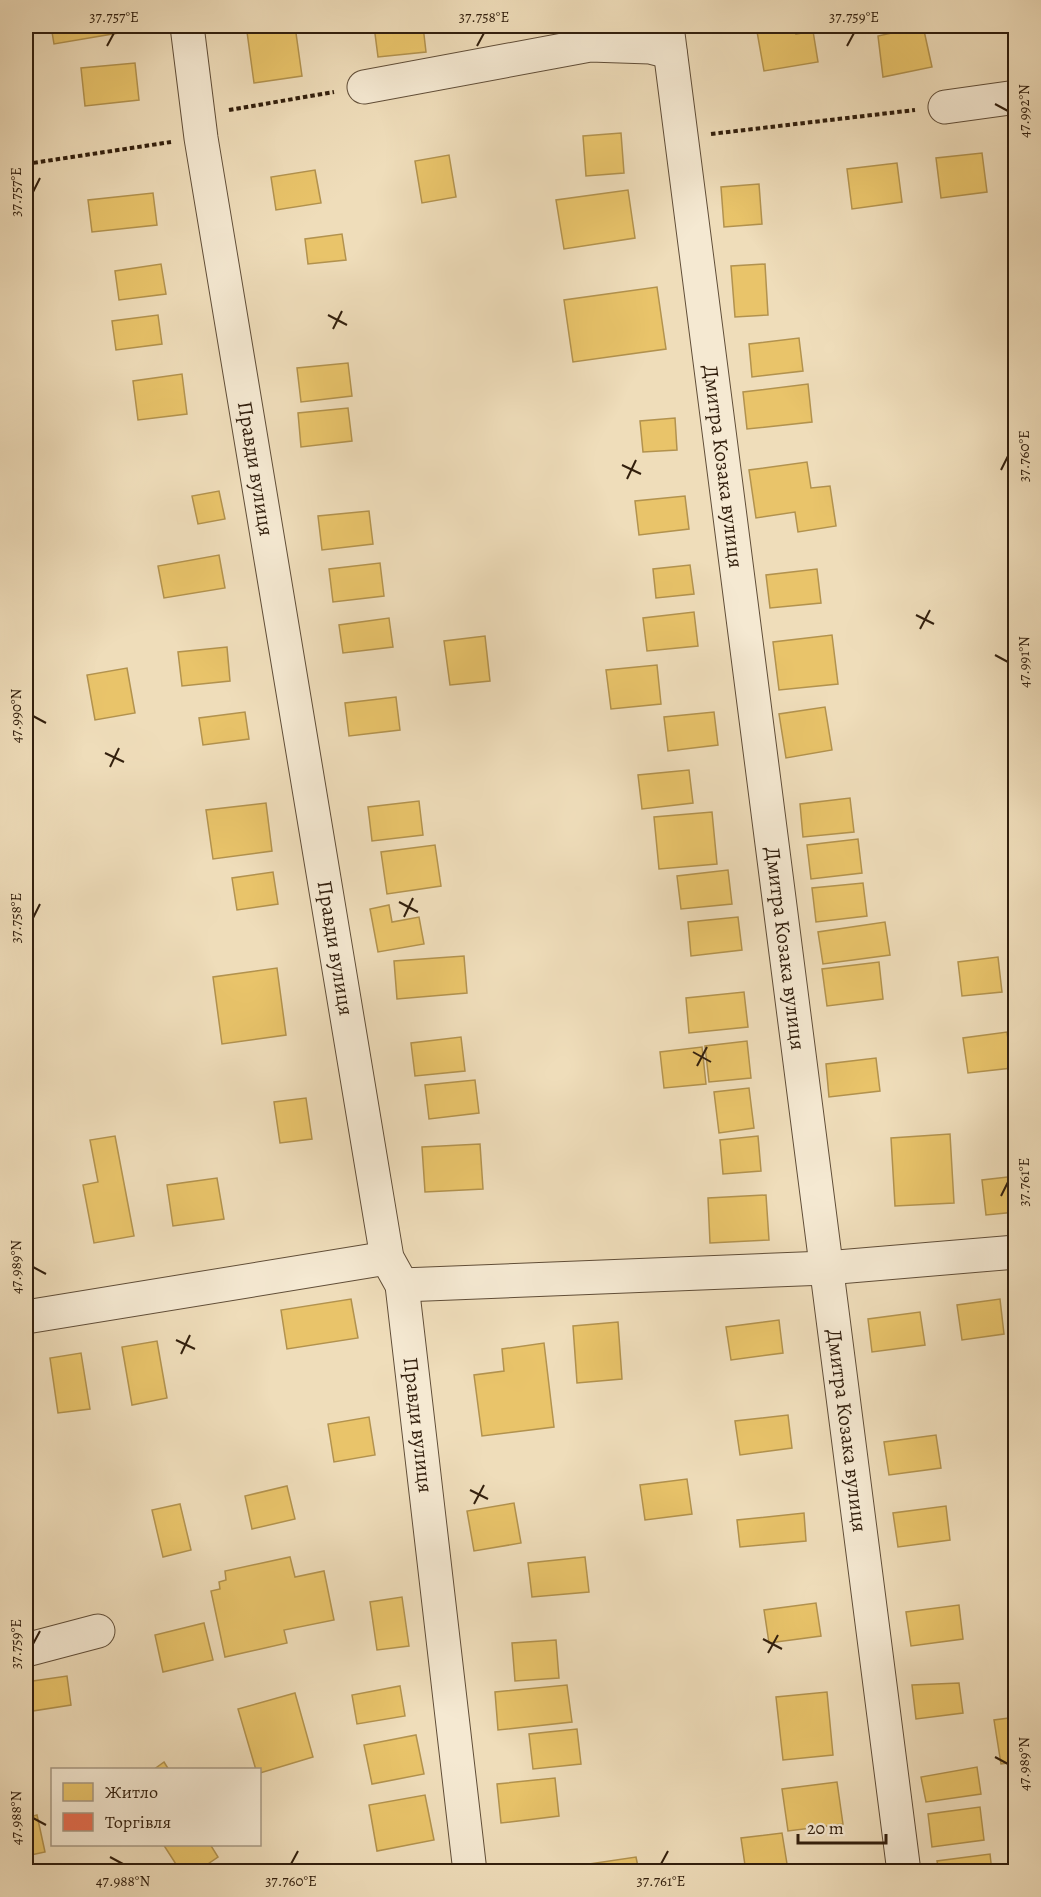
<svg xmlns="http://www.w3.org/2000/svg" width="1041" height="1897" viewBox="0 0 1041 1897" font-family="Alegreya,serif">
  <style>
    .homes { fill: #e9c46a; stroke: #b2924e; stroke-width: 1.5 }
    .shops { fill: #e76f51; stroke: #b1573d; stroke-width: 1.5 }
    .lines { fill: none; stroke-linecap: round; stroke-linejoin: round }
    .minor-casing { stroke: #614e38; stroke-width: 35 }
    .path { stroke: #321f0d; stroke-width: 4; stroke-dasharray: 4.5 3; stroke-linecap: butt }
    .minor { stroke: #f5e9d2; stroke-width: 33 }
    .ticks { fill: none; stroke: #321f0d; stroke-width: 2 }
    .labels { text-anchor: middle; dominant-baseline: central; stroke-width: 6; stroke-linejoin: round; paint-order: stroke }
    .street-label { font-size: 21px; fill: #321f0d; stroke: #f5e9d2 }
    .neatline { fill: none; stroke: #321f0d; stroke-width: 2 }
    .ticks-label { font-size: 15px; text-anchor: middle; fill: #321f0d }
  </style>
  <rect width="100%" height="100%" fill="#efddba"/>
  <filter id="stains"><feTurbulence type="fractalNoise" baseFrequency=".00333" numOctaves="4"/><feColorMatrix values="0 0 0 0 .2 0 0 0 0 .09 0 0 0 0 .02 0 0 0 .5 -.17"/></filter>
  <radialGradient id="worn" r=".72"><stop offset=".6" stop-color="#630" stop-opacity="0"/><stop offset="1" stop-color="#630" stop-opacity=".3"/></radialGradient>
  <!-- homes -->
  <g class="homes">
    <path d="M 51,26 L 130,26 L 130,31 L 54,44 Z"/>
    <path d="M 295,26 L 302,76 L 254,83 L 247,32 Z"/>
    <path d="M 374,26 L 423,26 L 426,52 L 378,57 Z"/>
    <path d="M 480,26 L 518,26 L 518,27 L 481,33 Z"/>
    <path d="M 756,26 L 795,26 L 796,34 L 813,31 L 818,62 L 764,71 Z"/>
    <path d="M 923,26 L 932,67 L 883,77 L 878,36 Z"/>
    <path d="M 135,63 L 139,100 L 85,106 L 81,68 Z"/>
    <path d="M 621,133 L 624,173 L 586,176 L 583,136 Z"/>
    <path d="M 982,153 L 987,192 L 941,198 L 936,158 Z"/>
    <path d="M 449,155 L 456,197 L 422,203 L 415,161 Z"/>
    <path d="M 897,163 L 902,202 L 852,209 L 847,169 Z"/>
    <path d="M 315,170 L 321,203 L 276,210 L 271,177 Z"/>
    <path d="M 759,184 L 762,224 L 724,227 L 721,187 Z"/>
    <path d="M 628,190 L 635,238 L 564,249 L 556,200 Z"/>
    <path d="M 153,193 L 157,225 L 92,232 L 88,200 Z"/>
    <path d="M 342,234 L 346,260 L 308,264 L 305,239 Z"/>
    <path d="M 161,264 L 166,294 L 119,300 L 115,271 Z"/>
    <path d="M 765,264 L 768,315 L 735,317 L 731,266 Z"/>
    <path d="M 657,287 L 666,349 L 573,362 L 564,300 Z"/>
    <path d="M 158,315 L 162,344 L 116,350 L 112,321 Z"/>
    <path d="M 799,338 L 803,371 L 752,377 L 749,344 Z"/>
    <path d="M 348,363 L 352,396 L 301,402 L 297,368 Z"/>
    <path d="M 182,374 L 187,414 L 138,420 L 133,381 Z"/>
    <path d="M 808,384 L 812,422 L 747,429 L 743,392 Z"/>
    <path d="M 348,408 L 352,441 L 301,447 L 298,413 Z"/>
    <path d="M 675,418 L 677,450 L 643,452 L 640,421 Z"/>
    <path d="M 807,462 L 811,488 L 830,486 L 836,526 L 798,532 L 795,512 L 756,518 L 749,470 Z"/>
    <path d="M 219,491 L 225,519 L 198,524 L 192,496 Z"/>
    <path d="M 685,496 L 689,529 L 639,535 L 635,501 Z"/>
    <path d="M 369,511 L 373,544 L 322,550 L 318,516 Z"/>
    <path d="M 219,555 L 225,588 L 164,598 L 158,566 Z"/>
    <path d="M 380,563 L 384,596 L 333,602 L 329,569 Z"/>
    <path d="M 690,565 L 694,594 L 656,598 L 653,569 Z"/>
    <path d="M 817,569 L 821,603 L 770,608 L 766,575 Z"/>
    <path d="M 694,612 L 698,646 L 647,651 L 643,618 Z"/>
    <path d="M 389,618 L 393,647 L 343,653 L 339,625 Z"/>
    <path d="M 832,635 L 838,684 L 779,690 L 773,642 Z"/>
    <path d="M 485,636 L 490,681 L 450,685 L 444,641 Z"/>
    <path d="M 227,647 L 230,681 L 182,686 L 178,652 Z"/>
    <path d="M 657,665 L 661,704 L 611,709 L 606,670 Z"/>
    <path d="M 127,668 L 135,713 L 95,720 L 87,675 Z"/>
    <path d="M 396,697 L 400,730 L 349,736 L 345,703 Z"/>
    <path d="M 825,707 L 832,750 L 786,758 L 779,714 Z"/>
    <path d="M 245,712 L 249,739 L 203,745 L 199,718 Z"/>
    <path d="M 714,712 L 718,745 L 668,751 L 664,717 Z"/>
    <path d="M 689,770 L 693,803 L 642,809 L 638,775 Z"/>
    <path d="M 850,798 L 854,832 L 803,837 L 800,804 Z"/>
    <path d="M 419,801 L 423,835 L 372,841 L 368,807 Z"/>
    <path d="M 266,803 L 272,851 L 213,859 L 206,810 Z"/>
    <path d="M 712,812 L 717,864 L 659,869 L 654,817 Z"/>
    <path d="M 858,839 L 862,873 L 811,879 L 807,845 Z"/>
    <path d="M 435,845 L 441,886 L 387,894 L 381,852 Z"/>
    <path d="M 728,870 L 732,904 L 681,909 L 677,876 Z"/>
    <path d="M 273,872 L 278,904 L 237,910 L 232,878 Z"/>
    <path d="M 863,883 L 867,916 L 816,922 L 812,888 Z"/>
    <path d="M 389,905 L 392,922 L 419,917 L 424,944 L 378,952 L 370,909 Z"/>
    <path d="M 738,917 L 742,950 L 691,956 L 688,922 Z"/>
    <path d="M 885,922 L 890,955 L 823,964 L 818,932 Z"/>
    <path d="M 464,956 L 467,993 L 397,999 L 394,961 Z"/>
    <path d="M 998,957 L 1002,992 L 962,996 L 958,962 Z"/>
    <path d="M 879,962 L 883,999 L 827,1006 L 822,969 Z"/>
    <path d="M 277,968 L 286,1035 L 222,1044 L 213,977 Z"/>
    <path d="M 744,992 L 748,1027 L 689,1033 L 686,998 Z"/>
    <path d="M 1007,1032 L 1012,1068 L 968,1073 L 963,1038 Z"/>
    <path d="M 461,1037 L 465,1071 L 415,1076 L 411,1043 Z"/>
    <path d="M 747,1041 L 751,1078 L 709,1082 L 705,1046 Z"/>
    <path d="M 702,1047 L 706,1084 L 664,1088 L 660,1052 Z"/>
    <path d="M 876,1058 L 880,1091 L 829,1097 L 826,1064 Z"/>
    <path d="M 475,1080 L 479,1113 L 429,1119 L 425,1085 Z"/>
    <path d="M 749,1088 L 754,1128 L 719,1133 L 714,1092 Z"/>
    <path d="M 306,1098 L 312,1139 L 280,1143 L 274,1102 Z"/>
    <path d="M 950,1134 L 954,1203 L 895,1206 L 891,1138 Z"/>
    <path d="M 115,1136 L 134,1236 L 94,1243 L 83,1185 L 98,1182 L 90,1140 Z"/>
    <path d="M 758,1136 L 761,1171 L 723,1174 L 720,1140 Z"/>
    <path d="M 480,1144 L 483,1189 L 425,1192 L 422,1147 Z"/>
    <path d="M 1016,1176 L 1016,1212 L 986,1215 L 982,1180 Z"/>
    <path d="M 217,1178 L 224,1219 L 173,1226 L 167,1185 Z"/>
    <path d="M 766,1195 L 769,1240 L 710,1243 L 708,1198 Z"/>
    <path d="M 351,1299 L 358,1338 L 287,1349 L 281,1310 Z"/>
    <path d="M 1000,1299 L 1004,1334 L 962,1340 L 957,1305 Z"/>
    <path d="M 920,1312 L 925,1345 L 872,1352 L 868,1319 Z"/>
    <path d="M 779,1320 L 783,1353 L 731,1360 L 726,1327 Z"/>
    <path d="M 618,1322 L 622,1379 L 577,1383 L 573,1326 Z"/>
    <path d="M 157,1341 L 167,1398 L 132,1405 L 122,1347 Z"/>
    <path d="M 544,1343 L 554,1427 L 482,1436 L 474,1375 L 504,1371 L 502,1349 Z"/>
    <path d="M 81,1353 L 90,1409 L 58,1413 L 50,1358 Z"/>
    <path d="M 788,1415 L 792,1448 L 740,1455 L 735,1421 Z"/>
    <path d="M 369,1417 L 375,1455 L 334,1462 L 328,1424 Z"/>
    <path d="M 936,1435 L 941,1468 L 889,1475 L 884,1442 Z"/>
    <path d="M 687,1479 L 692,1514 L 645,1520 L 640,1485 Z"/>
    <path d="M 287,1486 L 295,1519 L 252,1529 L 245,1496 Z"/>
    <path d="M 514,1503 L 521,1543 L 474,1551 L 467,1511 Z"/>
    <path d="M 180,1504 L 191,1550 L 163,1557 L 152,1510 Z"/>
    <path d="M 946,1506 L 950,1540 L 898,1547 L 893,1513 Z"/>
    <path d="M 804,1513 L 806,1541 L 740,1547 L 737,1520 Z"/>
    <path d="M 290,1557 L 295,1577 L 324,1571 L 334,1620 L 284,1630 L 287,1643 L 225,1657 L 211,1591 L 220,1589 L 219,1582 L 226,1580 L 225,1571 Z"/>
    <path d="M 585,1557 L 589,1592 L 532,1597 L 528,1563 Z"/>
    <path d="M 402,1597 L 409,1646 L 377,1650 L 370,1602 Z"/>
    <path d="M 816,1603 L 821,1636 L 769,1643 L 764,1610 Z"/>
    <path d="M 959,1605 L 963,1639 L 911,1646 L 906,1612 Z"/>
    <path d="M 204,1623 L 213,1660 L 163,1672 L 155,1635 Z"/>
    <path d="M 556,1640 L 559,1678 L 515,1681 L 512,1643 Z"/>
    <path d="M 67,1676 L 71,1705 L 26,1712 L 26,1682 Z"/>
    <path d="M 959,1683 L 963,1713 L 916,1719 L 912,1685 Z"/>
    <path d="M 567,1685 L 572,1722 L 498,1730 L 495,1692 Z"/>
    <path d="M 400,1686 L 405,1716 L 357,1724 L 352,1695 Z"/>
    <path d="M 827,1692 L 833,1755 L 783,1760 L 776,1697 Z"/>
    <path d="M 295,1693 L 313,1757 L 260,1773 L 260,1770 L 256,1770 L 238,1709 Z"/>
    <path d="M 1016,1717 L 1016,1762 L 1001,1764 L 994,1720 Z"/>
    <path d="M 577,1729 L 581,1764 L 533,1769 L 529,1734 Z"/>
    <path d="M 416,1735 L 424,1774 L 372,1784 L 364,1745 Z"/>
    <path d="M 164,1762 L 169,1770 L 153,1770 Z"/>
    <path d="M 977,1767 L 981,1794 L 926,1802 L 921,1777 Z"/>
    <path d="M 555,1778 L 559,1816 L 501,1823 L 497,1784 Z"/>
    <path d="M 837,1782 L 843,1824 L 788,1831 L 782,1789 Z"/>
    <path d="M 425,1795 L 434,1840 L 377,1851 L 369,1805 Z"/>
    <path d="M 980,1807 L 984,1840 L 932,1847 L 928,1814 Z"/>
    <path d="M 37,1815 L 45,1852 L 26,1856 L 26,1818 Z"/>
    <path d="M 782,1833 L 788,1870 L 746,1872 L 741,1838 Z"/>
    <path d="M 163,1844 L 210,1844 L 218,1857 L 196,1872 L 181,1872 Z"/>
    <path d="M 990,1854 L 992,1872 L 939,1872 L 937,1861 Z"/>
    <path d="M 636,1857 L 639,1872 L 549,1872 L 549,1870 Z"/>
    <path d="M 418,1864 L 420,1872 L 388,1872 Z"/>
  </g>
  <!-- shops -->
  <path class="shops" d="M 1016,1326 L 1016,1358 L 1013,1358 L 1010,1327 Z"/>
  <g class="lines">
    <defs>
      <g id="minor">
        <path id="s1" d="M 187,26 L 201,138 L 387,1258 L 402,1285 L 470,1872"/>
        <path id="s2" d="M 667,26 L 904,1872"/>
        <path d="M 364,87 L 590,45 L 650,47 L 670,52"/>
        <path d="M 945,107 L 1016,97"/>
        <path d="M 402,1285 L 826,1268 L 1016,1252"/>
        <path d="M 26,1317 L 387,1258"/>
        <path d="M 26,1650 L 98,1631"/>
      </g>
    </defs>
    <!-- minor casing -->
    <use href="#minor" class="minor-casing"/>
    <!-- path -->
    <g class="path">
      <path d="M 229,110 L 334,92"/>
      <path d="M 711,134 L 915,110"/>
      <path d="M 26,164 L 171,142"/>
    </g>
    <!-- minor -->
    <use href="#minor" class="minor"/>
  </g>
  <!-- ticks -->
  <path class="ticks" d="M 107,46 L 114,33M 477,46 L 484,33M 847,46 L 854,33M 995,104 L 1008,111M 33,192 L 40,178M 328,315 L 347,325M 333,329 L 342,311M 622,465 L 641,474M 1001,470 L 1008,456M 627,479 L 636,460M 916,615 L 934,624M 920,629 L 930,610M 995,655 L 1008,662M 33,716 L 46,723M 105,753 L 124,762M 110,767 L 119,748M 399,902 L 418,912M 404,917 L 413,898M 33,918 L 40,904M 693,1052 L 711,1062M 697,1066 L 707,1047M 1001,1196 L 1008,1182M 33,1267 L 46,1274M 176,1340 L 195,1349M 181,1354 L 190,1335M 470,1490 L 488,1499M 474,1504 L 484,1485M 763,1639 L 782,1649M 33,1644 L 40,1631M 768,1653 L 778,1635M 995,1757 L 1008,1764M 33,1818 L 46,1825M 110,1857 L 123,1864M 291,1864 L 298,1851M 661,1864 L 668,1851"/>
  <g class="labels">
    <!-- street labels -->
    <g class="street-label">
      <text stroke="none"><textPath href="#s2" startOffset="444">Дмитра Козака вулиця</textPath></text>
      <text stroke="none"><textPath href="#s1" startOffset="448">Правди вулиця</textPath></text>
      <text stroke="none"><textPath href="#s1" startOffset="934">Правди вулиця</textPath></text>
      <text stroke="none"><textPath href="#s2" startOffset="930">Дмитра Козака вулиця</textPath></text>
      <text stroke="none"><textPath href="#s1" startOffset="1420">Правди вулиця</textPath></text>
      <text stroke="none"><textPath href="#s2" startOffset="1416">Дмитра Козака вулиця</textPath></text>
    </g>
  </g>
  <!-- margin -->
  <rect width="1041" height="1897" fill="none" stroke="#efddba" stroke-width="66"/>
  <!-- legend -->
  <rect x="51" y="1768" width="210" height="78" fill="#f5e9d2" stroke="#a79883" stroke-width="1.5"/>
  <rect x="63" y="1783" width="30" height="18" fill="#e9c46a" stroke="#a79883" stroke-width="1.5"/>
  <text x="105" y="1798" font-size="18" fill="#321f0d">Житло</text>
  <rect x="63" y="1813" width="30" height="18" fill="#e76f51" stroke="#a79883" stroke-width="1.5"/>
  <text x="105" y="1828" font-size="18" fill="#321f0d">Торгівля</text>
  <!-- scale -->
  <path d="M798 1834v9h88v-9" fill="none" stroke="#321f0d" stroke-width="3"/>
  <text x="807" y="1834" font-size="18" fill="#321f0d" stroke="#f5e9d2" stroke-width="4.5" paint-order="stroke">20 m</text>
  <rect x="33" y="33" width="975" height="1831" class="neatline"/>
  <g class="ticks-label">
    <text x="114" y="22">37.757°E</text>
    <text x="484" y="22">37.758°E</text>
    <text x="854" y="22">37.759°E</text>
    <text transform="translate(1024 111) rotate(-90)" y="5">47.992°N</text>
    <text transform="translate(16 192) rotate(-90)" y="5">37.757°E</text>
    <text transform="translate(1024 456) rotate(-90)" y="5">37.760°E</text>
    <text transform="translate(1024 662) rotate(-90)" y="5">47.991°N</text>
    <text transform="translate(16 716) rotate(-90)" y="5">47.990°N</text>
    <text transform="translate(16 918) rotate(-90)" y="5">37.758°E</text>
    <text transform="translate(1024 1182) rotate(-90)" y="5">37.761°E</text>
    <text transform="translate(16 1267) rotate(-90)" y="5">47.989°N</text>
    <text transform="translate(16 1644) rotate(-90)" y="5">37.759°E</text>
    <text transform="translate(1024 1764) rotate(-90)" y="5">47.989°N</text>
    <text transform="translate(16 1818) rotate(-90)" y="5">47.988°N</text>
    <text x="123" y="1886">47.988°N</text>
    <text x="291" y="1886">37.760°E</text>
    <text x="661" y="1886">37.761°E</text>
  </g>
  <rect width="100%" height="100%" filter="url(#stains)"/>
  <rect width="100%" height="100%" fill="url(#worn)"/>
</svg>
